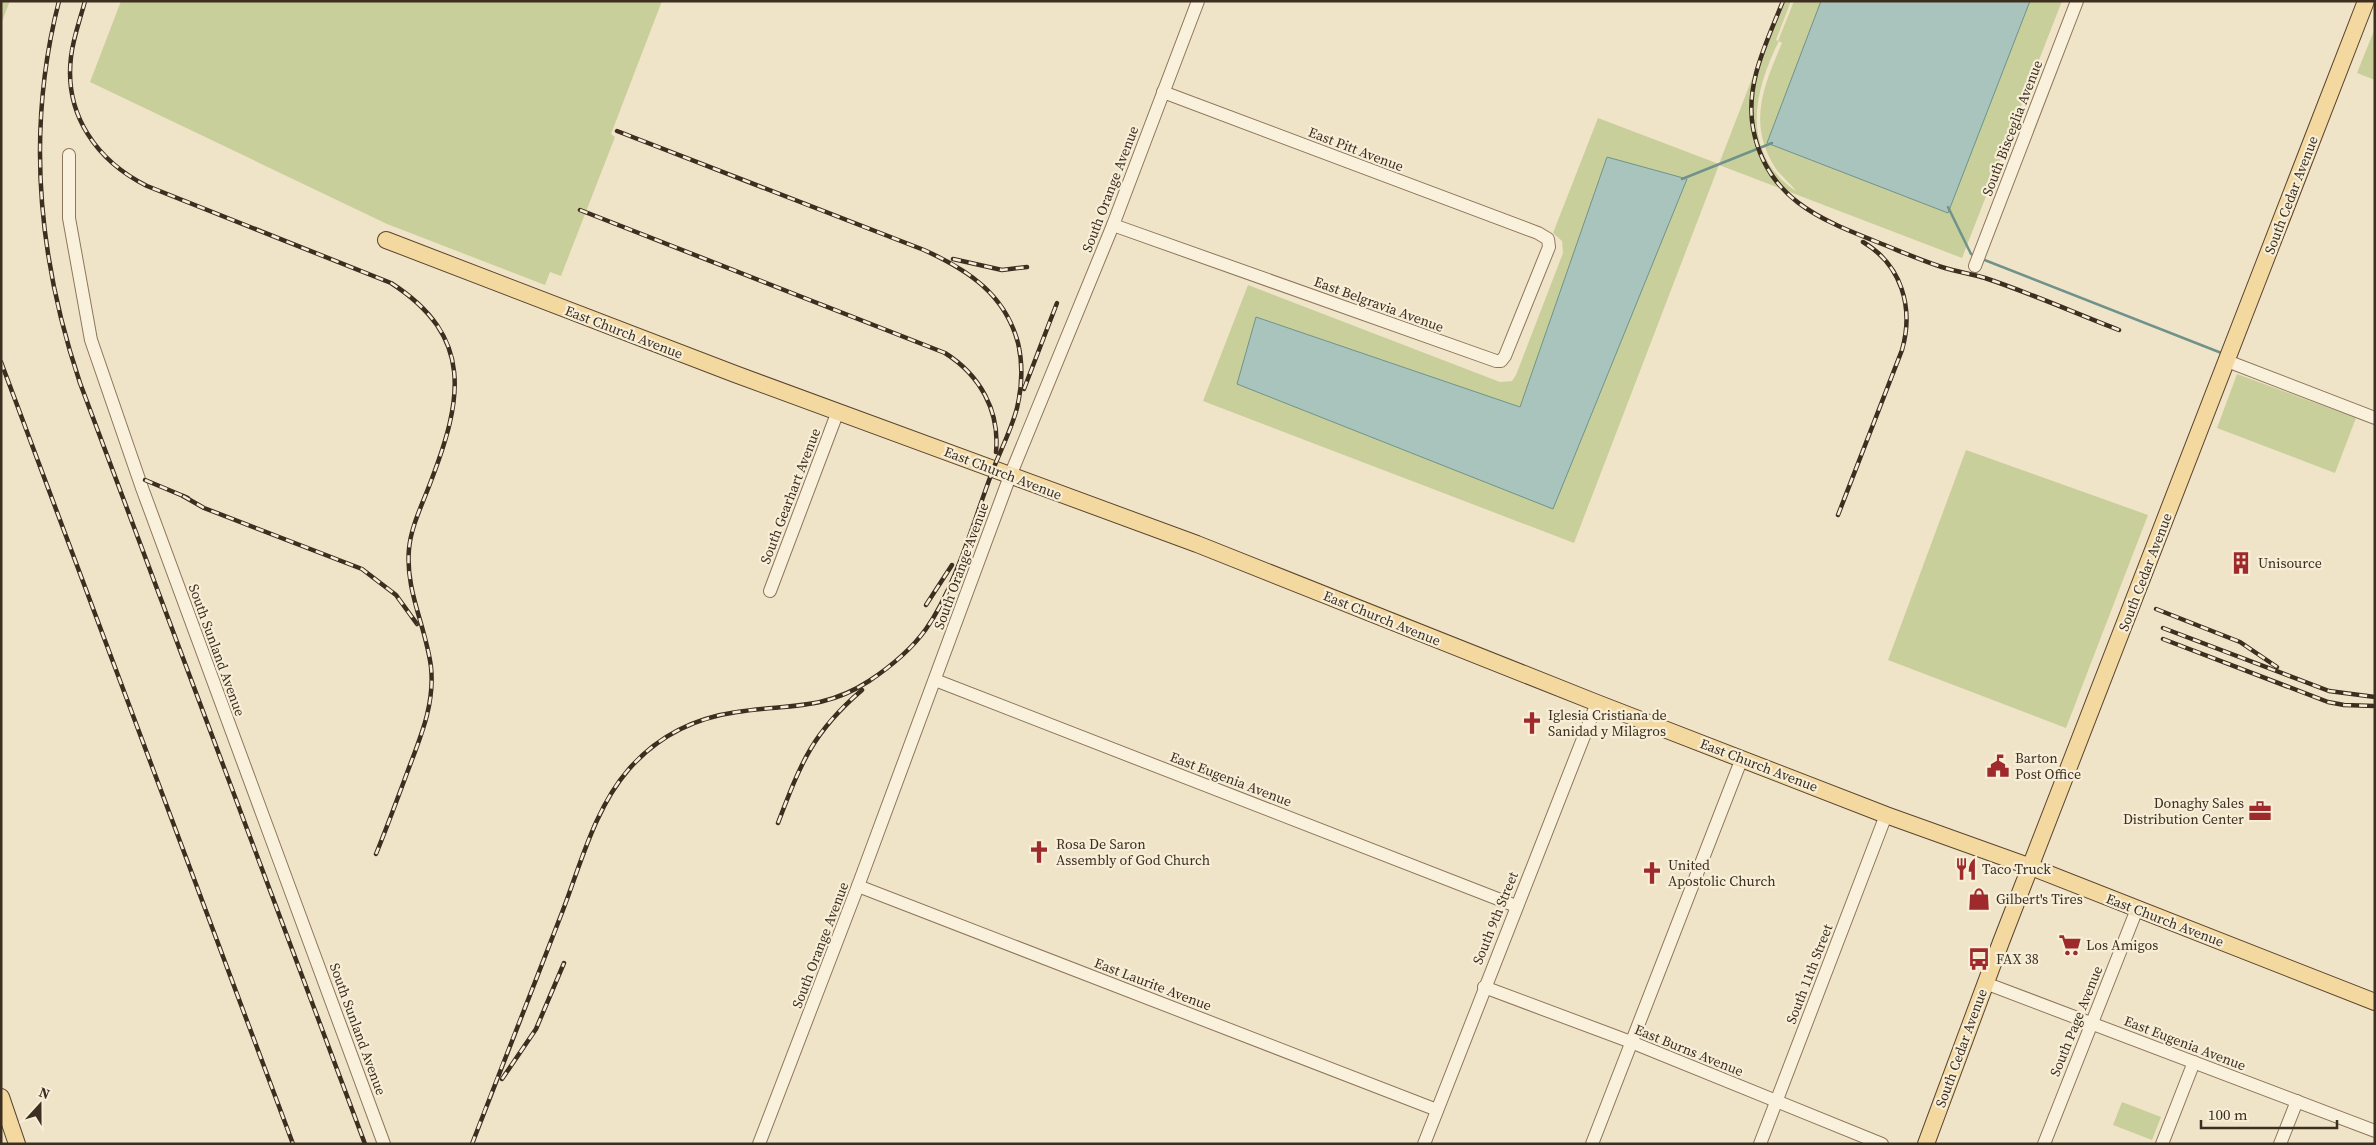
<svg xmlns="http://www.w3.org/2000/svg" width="2376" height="1145" viewBox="0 0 2376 1145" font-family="'Source Serif 4',serif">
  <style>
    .green { fill: #c9cf9b; fill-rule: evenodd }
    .water { fill: #a9c4bc; stroke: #6f938a }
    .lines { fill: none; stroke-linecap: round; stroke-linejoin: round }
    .stream { stroke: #6f938a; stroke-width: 2.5 }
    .minor-casing { stroke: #8d765c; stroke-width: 14 }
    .major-casing { stroke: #5b4430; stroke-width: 18 }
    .minor { stroke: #faf1dc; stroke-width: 12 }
    .major { stroke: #f3d9a0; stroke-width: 16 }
    .rail-casing { stroke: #3d2e20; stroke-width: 4.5 }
    .rail { stroke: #f7eed8; stroke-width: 2.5; stroke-dasharray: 8; stroke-linecap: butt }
    .labels { text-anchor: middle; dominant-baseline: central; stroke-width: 4.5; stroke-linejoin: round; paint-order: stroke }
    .street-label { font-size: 14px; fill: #3d2e20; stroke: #f7eed8 }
    .poi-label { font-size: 14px; fill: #3d2e20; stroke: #f7eed8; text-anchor: start }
  </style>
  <rect width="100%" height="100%" fill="#f0e4c8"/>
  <!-- green -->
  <g class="green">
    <path d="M 1,1 L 10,1 L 1,24 Z"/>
    <path d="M 121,1 L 662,1 L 611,134 L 615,137 L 561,276 L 550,272 L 545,285 L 387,224 L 90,82 Z"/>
    <path d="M 1782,1 L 1791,1 L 1776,40 L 1778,41 L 1794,1 L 2062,1 L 1962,258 L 1719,165 L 1574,543 L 1203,401 L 1248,285 L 1500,382 L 1512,381 L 1516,375 L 1563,253 L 1562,241 L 1553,233 L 1598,118 L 1719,164 ZM 1779,41 L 1782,43 C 1763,87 1747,124 1776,169 C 1782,177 1791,184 1796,191 C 1740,153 1753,93 1779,41 Z"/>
    <path d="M 2375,28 L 2375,80 L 2357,73 Z"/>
    <path d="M 2237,374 L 2356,418 L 2335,473 L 2217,428 Z"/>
    <path d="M 1966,450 L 2148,515 L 2066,728 L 1888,660 Z"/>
    <path d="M 2122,1102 L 2161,1117 L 2152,1140 L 2113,1125 Z"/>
  </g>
  <!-- water -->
  <g class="water">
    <path d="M 1821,1 L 2030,1 L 1948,213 L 1767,143 Z"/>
    <path d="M 1607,157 L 1687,179 L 1553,509 L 1237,384 L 1256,317 L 1520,407 Z"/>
  </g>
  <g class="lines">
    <!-- stream -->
    <g class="stream">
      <path d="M 1682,179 L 1772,143"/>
      <path d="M 1948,207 L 1971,254 L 1975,256"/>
      <path d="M 1982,259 L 2224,354"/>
    </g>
    <defs>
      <g id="minor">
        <path d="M 69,155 L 69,218 L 91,340 L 142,488 L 384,1144"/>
        <path d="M 1113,225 L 1496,361 L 1501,361 L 1505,356 L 1549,247 L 1548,239 L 1538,233 L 1163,92"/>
        <path d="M 1975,266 L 2077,1"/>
        <path d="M 2227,361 L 2375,418"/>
        <path d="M 770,591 L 838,411"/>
        <path d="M 935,680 L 1516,906"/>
        <path d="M 858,886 L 1437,1110"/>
        <path d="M 1985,983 L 2375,1131"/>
        <path d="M 1484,987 L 1631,1042 L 1882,1144"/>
        <path d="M 759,1144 L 858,886 L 1010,476 L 1113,225 L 1198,1"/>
        <path d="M 1424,1144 L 1597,703"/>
        <path d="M 1592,1144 L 1742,758"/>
        <path d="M 1760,1144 L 1886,815"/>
        <path d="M 2044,1144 L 2137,909"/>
        <path d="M 2162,1144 L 2194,1062"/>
        <path d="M 2280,1144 L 2297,1101"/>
      </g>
      <g id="major">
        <path d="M 386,240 L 735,374 L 1197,544 L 1597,703 L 1886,815 L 2031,867 L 2375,1002"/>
        <path d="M 1,1097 L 17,1144"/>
        <path d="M 1926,1144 L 2001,942 L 2366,1"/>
      </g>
    </defs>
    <!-- minor casing -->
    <use href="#minor" class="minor-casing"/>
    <!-- major casing -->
    <use href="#major" class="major-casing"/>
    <!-- minor -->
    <use href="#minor" class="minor"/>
    <!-- major -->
    <use href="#major" class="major"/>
    <defs>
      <g id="rail">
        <path d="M 59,1 C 26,129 38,258 80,383 L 365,1144"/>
        <path d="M 85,1 C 80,20 73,38 71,57 C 64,115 97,161 147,186 L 391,283 C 475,337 462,400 431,481 C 423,503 411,526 409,549 C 405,590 426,627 431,667 C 435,705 420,738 407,773 C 397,800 387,827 376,854"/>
        <path d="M 1783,1 C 1767,42 1745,83 1753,128 C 1766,198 1819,219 1877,242 C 1900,251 1922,261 1945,268 C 1958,272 1972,274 1985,278 C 2030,293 2075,313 2119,330"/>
        <path d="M 580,210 L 945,353 C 980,375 1000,411 996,452"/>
        <path d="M 953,259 L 1002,270 L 1027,267"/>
        <path d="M 1,362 L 293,1144"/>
        <path d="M 1024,389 L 1057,303"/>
        <path d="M 145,480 L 188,498"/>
        <path d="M 183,496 L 204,508 L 362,569 L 396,595 L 417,624"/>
        <path d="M 1838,515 L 1902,350 C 1914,308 1902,265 1863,242"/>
        <path d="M 926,605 L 952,565"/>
        <path d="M 2156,609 L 2240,642 L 2277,667"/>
        <path d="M 2163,628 L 2329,691 L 2375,697"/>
        <path d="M 2163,639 L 2328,702 L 2344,705 L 2375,706"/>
        <path d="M 778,823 C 801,763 812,733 862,690"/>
        <path d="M 502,1079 L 536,1029 L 564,963"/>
        <path d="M 472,1144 C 502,1065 533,988 563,910 C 581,863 595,808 629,769 C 657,737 694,718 737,712 C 786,704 823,711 869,681 C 890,667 911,650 926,629 C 955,588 973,523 991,475 C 999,453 1011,431 1017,408 C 1022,387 1023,364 1018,343 C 1005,294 968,270 924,250 L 617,131"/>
      </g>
    </defs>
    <!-- rail casing -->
    <use href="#rail" class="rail-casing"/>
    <!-- rail -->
    <use href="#rail" class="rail"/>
  </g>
  <!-- icons -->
  <defs>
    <symbol id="building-bare" viewBox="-9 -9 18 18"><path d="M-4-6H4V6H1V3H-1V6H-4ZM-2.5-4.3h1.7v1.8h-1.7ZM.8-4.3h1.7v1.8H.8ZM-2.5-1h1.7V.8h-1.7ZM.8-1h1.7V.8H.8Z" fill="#9e2a2b" stroke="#f7eed8" stroke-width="2.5" paint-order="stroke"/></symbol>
    <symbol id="church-bare" viewBox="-9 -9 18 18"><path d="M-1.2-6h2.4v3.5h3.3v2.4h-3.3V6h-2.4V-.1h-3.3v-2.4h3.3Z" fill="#9e2a2b" stroke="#f7eed8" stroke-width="2.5" paint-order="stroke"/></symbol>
    <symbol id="civic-bare" viewBox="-9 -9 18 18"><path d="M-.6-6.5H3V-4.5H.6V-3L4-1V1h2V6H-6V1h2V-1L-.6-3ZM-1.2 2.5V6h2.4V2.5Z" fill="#9e2a2b" stroke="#f7eed8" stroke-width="2.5" paint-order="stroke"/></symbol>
    <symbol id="office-bare" viewBox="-9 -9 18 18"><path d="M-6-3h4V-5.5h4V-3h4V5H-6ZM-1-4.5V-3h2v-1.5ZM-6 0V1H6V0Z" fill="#9e2a2b" stroke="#f7eed8" stroke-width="2.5" paint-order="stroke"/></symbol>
    <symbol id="restaurant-bare" viewBox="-9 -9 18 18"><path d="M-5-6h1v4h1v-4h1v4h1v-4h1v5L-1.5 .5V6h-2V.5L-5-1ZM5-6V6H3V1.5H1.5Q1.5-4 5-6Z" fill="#9e2a2b" stroke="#f7eed8" stroke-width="2.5" paint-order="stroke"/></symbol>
    <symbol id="shop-bare" viewBox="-9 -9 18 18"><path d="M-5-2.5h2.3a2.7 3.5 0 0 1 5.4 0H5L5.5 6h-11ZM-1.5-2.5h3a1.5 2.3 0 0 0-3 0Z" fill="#9e2a2b" stroke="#f7eed8" stroke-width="2.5" paint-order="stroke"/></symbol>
    <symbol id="supermarket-bare" viewBox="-9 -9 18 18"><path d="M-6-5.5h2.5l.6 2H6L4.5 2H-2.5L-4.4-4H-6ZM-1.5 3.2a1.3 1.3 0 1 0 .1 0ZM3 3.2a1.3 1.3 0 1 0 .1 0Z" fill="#9e2a2b" stroke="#f7eed8" stroke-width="2.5" paint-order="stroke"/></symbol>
    <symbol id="bus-bare" viewBox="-9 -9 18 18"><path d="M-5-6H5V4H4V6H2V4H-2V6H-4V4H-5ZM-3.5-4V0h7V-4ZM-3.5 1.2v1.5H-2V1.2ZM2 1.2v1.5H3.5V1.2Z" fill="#9e2a2b" stroke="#f7eed8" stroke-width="2.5" paint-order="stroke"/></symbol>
  </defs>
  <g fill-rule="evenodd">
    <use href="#building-bare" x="2225" y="547" width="32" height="32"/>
    <use href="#church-bare" x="1516" y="707" width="32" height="32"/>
    <use href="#civic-bare" x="1982" y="750" width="32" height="32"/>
    <use href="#office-bare" x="2244" y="795" width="32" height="32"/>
    <use href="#church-bare" x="1023" y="836" width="32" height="32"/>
    <use href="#restaurant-bare" x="1950" y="853" width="32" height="32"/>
    <use href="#church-bare" x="1636" y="857" width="32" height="32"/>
    <use href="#shop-bare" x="1963" y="883" width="32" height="32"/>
    <use href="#supermarket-bare" x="2054" y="929" width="32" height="32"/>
    <use href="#bus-bare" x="1963" y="943" width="32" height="32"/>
  </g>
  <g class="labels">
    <!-- street labels -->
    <g class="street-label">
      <text transform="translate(2012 128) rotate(-69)">South Bisceglia Avenue</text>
      <text transform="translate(1356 149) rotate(21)">East Pitt Avenue</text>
      <text transform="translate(1110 189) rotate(-69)">South Orange Avenue</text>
      <text transform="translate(2291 195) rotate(-69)">South Cedar Avenue</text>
      <text transform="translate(1379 304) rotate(20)">East Belgravia Avenue</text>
      <text transform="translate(624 332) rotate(21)">East Church Avenue</text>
      <text transform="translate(1003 473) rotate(21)">East Church Avenue</text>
      <text transform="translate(790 496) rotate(-69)">South Gearhart Avenue</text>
      <text transform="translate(961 566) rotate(-70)">South Orange Avenue</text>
      <text transform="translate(2145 572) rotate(-69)">South Cedar Avenue</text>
      <text transform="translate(1382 618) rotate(22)">East Church Avenue</text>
      <text transform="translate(217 650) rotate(70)">South Sunland Avenue</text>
      <text transform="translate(1759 765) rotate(21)">East Church Avenue</text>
      <text transform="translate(1231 779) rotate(21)">East Eugenia Avenue</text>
      <text transform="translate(1495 918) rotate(-68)">South 9th Street</text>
      <text transform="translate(2165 920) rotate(21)">East Church Avenue</text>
      <text transform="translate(820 945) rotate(-69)">South Orange Avenue</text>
      <text transform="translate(1809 974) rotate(-69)">South 11th Street</text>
      <text transform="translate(1153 984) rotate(21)">East Laurite Avenue</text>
      <text transform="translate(2076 1021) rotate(-68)">South Page Avenue</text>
      <text transform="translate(358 1029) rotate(70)">South Sunland Avenue</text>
      <text transform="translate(2185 1043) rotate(21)">East Eugenia Avenue</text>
      <text transform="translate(1961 1048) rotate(-70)">South Cedar Avenue</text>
      <text transform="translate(1689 1050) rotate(22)">East Burns Avenue</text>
    </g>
    <!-- poi labels -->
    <g class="poi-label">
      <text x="2258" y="563">Unisource</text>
      <text x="1548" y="715">Iglesia Cristiana de<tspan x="1548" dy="16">Sanidad y Milagros</tspan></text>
      <text x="2015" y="758">Barton<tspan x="2015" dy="16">Post Office</tspan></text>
      <text x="2244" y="803" text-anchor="end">Donaghy Sales<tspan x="2244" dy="16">Distribution Center</tspan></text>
      <text x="1056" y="844">Rosa De Saron<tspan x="1056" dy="16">Assembly of God Church</tspan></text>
      <text x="1668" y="865">United<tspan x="1668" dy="16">Apostolic Church</tspan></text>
      <text x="1982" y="869">Taco Truck</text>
      <text x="1996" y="899">Gilbert's Tires</text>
      <text x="2086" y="945">Los Amigos</text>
      <text x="1996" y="959">FAX 38</text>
    </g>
  </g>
  <!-- border -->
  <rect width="2376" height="1145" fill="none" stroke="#3d2e20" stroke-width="5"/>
  <!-- north arrow -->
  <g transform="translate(40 1105) rotate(21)" stroke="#f7eed8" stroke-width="4" paint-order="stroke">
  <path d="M0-4L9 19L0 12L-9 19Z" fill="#3d2e20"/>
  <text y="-8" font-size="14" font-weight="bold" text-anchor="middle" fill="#3d2e20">N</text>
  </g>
  <!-- scale -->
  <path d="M2201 1120v8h136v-8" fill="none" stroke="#3d2e20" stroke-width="2.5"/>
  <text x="2208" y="1120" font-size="15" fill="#3d2e20" stroke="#f7eed8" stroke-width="4" paint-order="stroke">100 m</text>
</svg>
